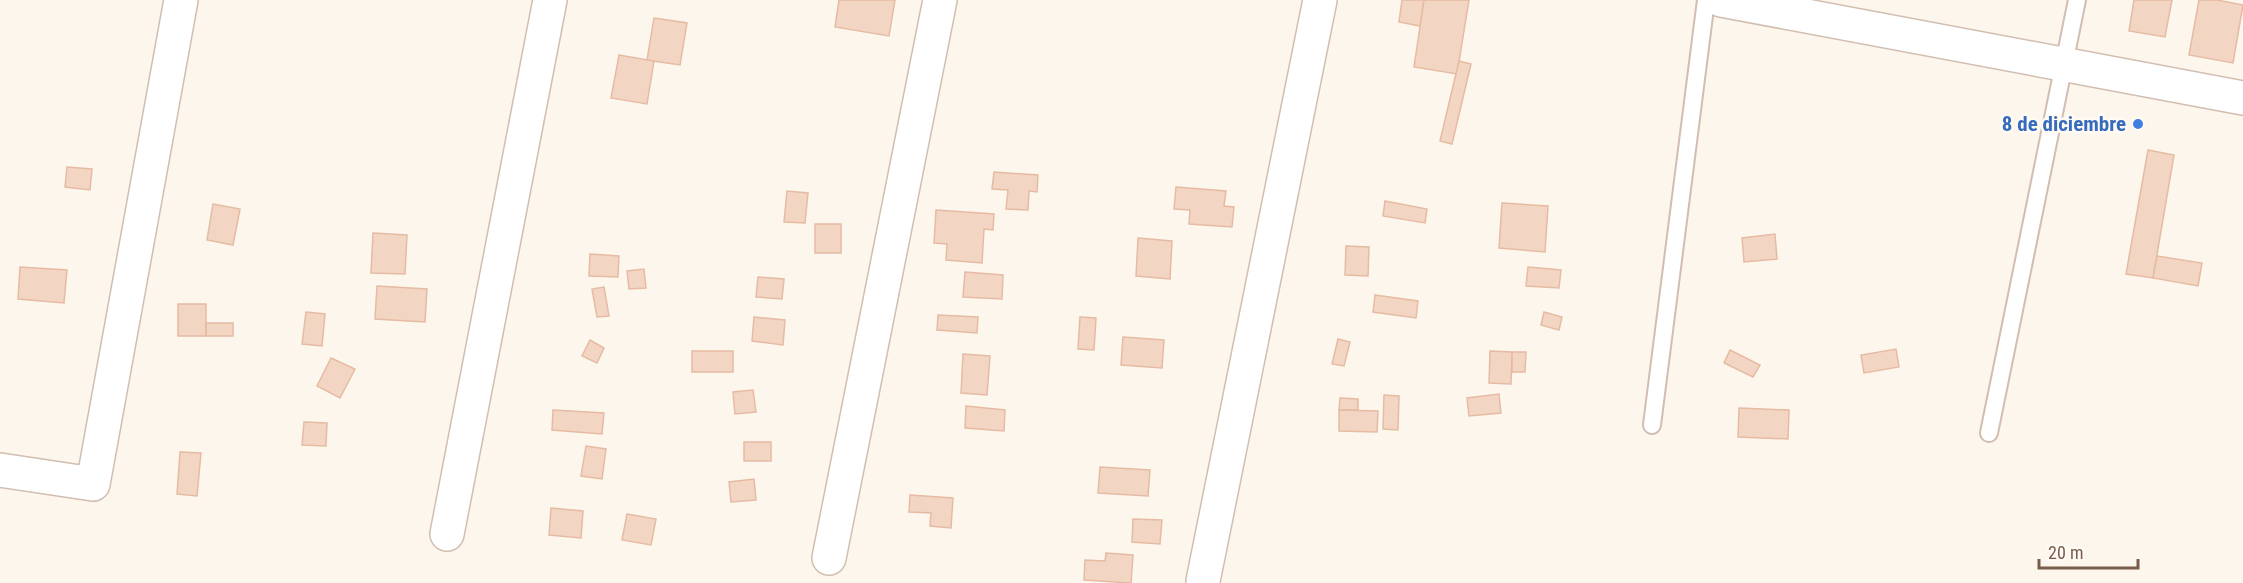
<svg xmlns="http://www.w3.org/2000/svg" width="2243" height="583" viewBox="0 0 2243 583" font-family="'Roboto Condensed',sans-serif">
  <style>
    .building { fill: #f3d5c3; stroke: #e6bba3; stroke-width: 1.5 }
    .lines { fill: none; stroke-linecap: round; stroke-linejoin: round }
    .lane-casing { stroke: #d1beb0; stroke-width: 20 }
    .street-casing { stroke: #d1beb0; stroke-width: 36 }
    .lane { stroke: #fff; stroke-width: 16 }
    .street { stroke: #fff; stroke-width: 33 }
    .shop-dot { fill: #3f7fe0; stroke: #fffaf3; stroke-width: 2 }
    .labels { text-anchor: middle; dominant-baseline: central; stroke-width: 5; stroke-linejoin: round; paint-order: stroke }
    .shop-label { font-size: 21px; font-weight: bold; fill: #366cbe; stroke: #fffaf3; text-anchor: end }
  </style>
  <rect width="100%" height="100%" fill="#fdf6ec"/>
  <!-- building -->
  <g class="building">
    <path d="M 839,0 L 895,0 L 889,36 L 835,27 Z"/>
    <path d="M 1402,0 L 1424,0 L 1420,26 L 1399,22 Z"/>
    <path d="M 1424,0 L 1469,0 L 1457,74 L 1414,67 Z"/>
    <path d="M 2134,0 L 2172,0 L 2165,37 L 2129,31 Z"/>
    <path d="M 2199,0 L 2217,0 L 2243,5 L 2233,63 L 2189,55 Z"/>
    <path d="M 654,18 L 687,23 L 680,65 L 647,60 Z"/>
    <path d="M 619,55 L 654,61 L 647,104 L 611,98 Z"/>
    <path d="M 1459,61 L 1471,64 L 1452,144 L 1440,141 Z"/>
    <path d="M 2148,150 L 2174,155 L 2153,278 L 2126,274 Z"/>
    <path d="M 67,167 L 92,169 L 90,190 L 65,187 Z"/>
    <path d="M 994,172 L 1038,175 L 1037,192 L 1029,191 L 1028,210 L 1006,209 L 1008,190 L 992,189 Z"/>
    <path d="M 1176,187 L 1226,191 L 1224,206 L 1234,207 L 1232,227 L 1189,224 L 1190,210 L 1174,209 Z"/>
    <path d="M 787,191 L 808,193 L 805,223 L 784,222 Z"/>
    <path d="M 1385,201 L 1427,209 L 1425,223 L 1383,216 Z"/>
    <path d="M 1502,203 L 1548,206 L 1545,252 L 1499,248 Z"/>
    <path d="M 213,204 L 240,209 L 233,245 L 207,240 Z"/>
    <path d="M 936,210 L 994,214 L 993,230 L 984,229 L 982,263 L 946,260 L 947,244 L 934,243 Z"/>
    <rect x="815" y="224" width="26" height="29"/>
    <path d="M 373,233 L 407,235 L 405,274 L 371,273 Z"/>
    <path d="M 1775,234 L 1777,259 L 1744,262 L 1742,238 Z"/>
    <path d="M 1138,238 L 1172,241 L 1170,279 L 1136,276 Z"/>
    <path d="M 1346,246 L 1369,247 L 1368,276 L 1345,275 Z"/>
    <path d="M 590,254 L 619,256 L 618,277 L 589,276 Z"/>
    <path d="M 2157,256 L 2202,263 L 2198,286 L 2153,278 Z"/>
    <path d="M 20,267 L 67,270 L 64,303 L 18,299 Z"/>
    <path d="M 1528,267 L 1561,270 L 1559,288 L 1526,286 Z"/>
    <path d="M 644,269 L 646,288 L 629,289 L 627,271 Z"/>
    <path d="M 965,272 L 1003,275 L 1002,299 L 963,297 Z"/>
    <path d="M 758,277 L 784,279 L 782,299 L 756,297 Z"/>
    <path d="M 377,286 L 427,289 L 425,322 L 375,319 Z"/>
    <path d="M 604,287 L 609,316 L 597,317 L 592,289 Z"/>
    <path d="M 1375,295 L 1418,301 L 1416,318 L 1373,312 Z"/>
    <rect x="178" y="304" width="28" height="32"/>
    <path d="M 306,312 L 325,314 L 322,346 L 302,344 Z"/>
    <path d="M 1544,312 L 1562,317 L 1559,330 L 1541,325 Z"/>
    <path d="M 938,315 L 978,317 L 977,333 L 937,330 Z"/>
    <path d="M 754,317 L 785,320 L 783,345 L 752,341 Z"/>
    <path d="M 1080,317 L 1096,318 L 1094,350 L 1078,349 Z"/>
    <rect x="206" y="323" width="27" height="13"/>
    <path d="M 1123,337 L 1164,340 L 1162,368 L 1121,365 Z"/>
    <path d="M 1338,339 L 1350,342 L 1344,366 L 1332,364 Z"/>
    <path d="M 590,340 L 604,348 L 597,363 L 582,356 Z"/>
    <path d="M 1896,349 L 1899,367 L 1864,373 L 1861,355 Z"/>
    <path d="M 1730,350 L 1760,365 L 1753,377 L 1724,363 Z"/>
    <rect x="692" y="351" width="41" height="21"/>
    <path d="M 1490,351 L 1512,352 L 1511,384 L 1489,383 Z"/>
    <path d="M 1512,352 L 1526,352 L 1525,372 L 1512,372 Z"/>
    <path d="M 963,354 L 990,356 L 987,395 L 961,393 Z"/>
    <path d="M 331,358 L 355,369 L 340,398 L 317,386 Z"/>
    <path d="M 753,390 L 756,412 L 735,414 L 733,392 Z"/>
    <path d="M 1499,394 L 1501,413 L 1469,416 L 1467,398 Z"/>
    <path d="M 1384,395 L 1399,396 L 1398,430 L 1383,429 Z"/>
    <path d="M 1340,398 L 1358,399 L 1358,410 L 1339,410 Z"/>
    <path d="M 966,406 L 1005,410 L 1004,431 L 965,428 Z"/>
    <path d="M 1739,408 L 1789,410 L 1788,439 L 1738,437 Z"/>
    <path d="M 553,410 L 604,413 L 602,434 L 552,430 Z"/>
    <path d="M 1339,410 L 1378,411 L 1377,432 L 1339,431 Z"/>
    <path d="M 304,422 L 327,423 L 326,446 L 302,445 Z"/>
    <rect x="744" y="442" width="27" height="19"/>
    <path d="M 586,446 L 606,449 L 602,479 L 581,476 Z"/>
    <path d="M 180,452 L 201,453 L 197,496 L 177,494 Z"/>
    <path d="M 1100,467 L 1150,470 L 1148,496 L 1098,493 Z"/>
    <path d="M 754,479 L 756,500 L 731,502 L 729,482 Z"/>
    <path d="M 910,495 L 953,498 L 951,528 L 930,526 L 931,513 L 909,512 Z"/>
    <path d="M 551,508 L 583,511 L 581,538 L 549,535 Z"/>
    <path d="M 627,514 L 656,519 L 651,545 L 622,540 Z"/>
    <path d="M 1133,519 L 1162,520 L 1160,544 L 1132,542 Z"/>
    <path d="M 1106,553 L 1133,555 L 1131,583 L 1084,580 L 1085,560 L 1105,561 Z"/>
  </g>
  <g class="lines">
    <defs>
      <g id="lane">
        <path d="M 1652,425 L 1706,0"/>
        <path d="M 1989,433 L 2077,0"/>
      </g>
      <g id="street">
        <path d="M 1721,0 L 2243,98"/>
        <path d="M 0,470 L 93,484 L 181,0"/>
        <path d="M 447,534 L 550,0"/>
        <path d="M 829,558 L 940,0"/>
        <path d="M 1203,581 L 1320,0"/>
      </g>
    </defs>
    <!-- lane casing -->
    <use href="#lane" class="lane-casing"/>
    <!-- street casing -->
    <use href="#street" class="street-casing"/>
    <!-- lane -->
    <use href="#lane" class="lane"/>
    <!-- street -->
    <use href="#street" class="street"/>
  </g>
  <!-- markers -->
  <circle class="shop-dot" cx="2138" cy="124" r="6"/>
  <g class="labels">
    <!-- shop labels -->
    <g class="shop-label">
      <text x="2126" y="124">8 de diciembre</text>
    </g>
  </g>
  <!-- scale -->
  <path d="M2039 559v9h99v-9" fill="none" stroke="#7a5c4d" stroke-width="3"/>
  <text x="2048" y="559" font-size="18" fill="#7a5c4d" stroke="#fffaf3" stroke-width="4.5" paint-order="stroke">20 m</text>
</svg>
